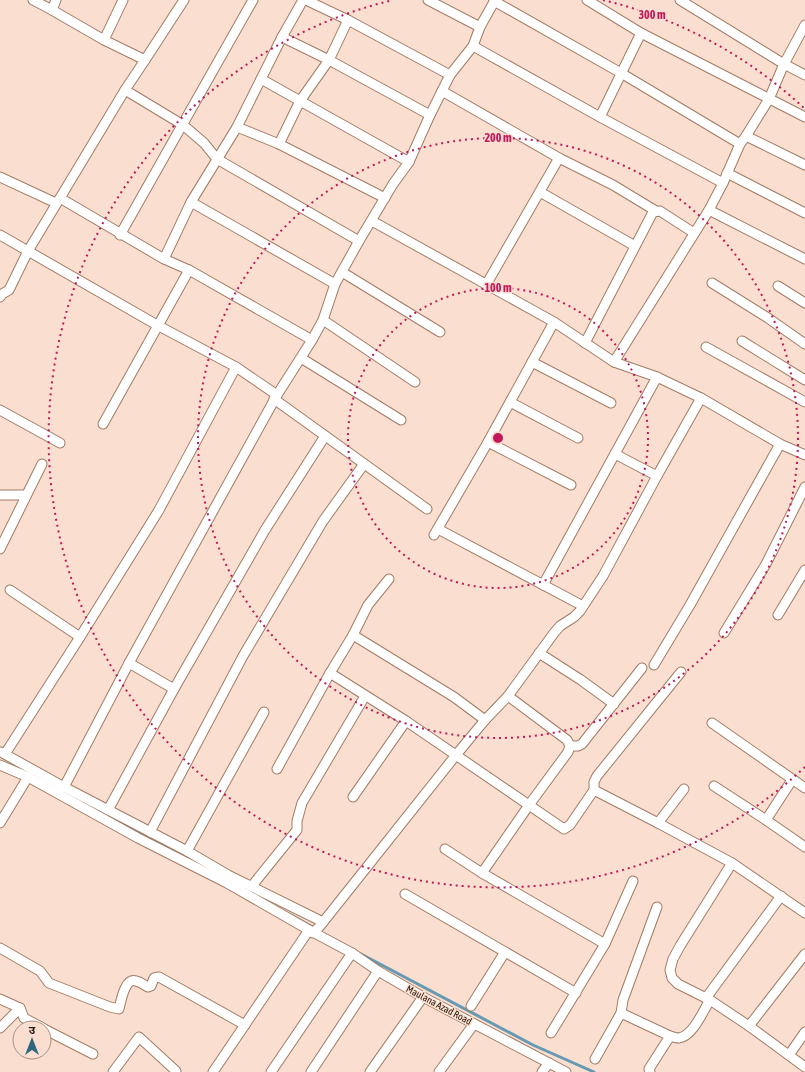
<svg xmlns="http://www.w3.org/2000/svg" width="805" height="1072" viewBox="0 0 805 1072" font-family="'Asap Condensed','Noto Sans Devanagari',sans-serif">
  <style>
    .lines { fill: none; stroke-linecap: round; stroke-linejoin: round }
    .stream { stroke: #669ab4; stroke-width: 3 }
    .street-casing { stroke: #a27b64; stroke-width: 11 }
    .street { stroke: #fff; stroke-width: 9 }
    .ring { fill: none; stroke: #c2185b; stroke-width: 2; stroke-dasharray: 2 4 }
    .labels { text-anchor: middle; dominant-baseline: central; stroke-width: 3; stroke-linejoin: round; paint-order: stroke }
    .street-label { font-size: 10px; fill: #281910; stroke: #fadfd0 }
    .centre { fill: #c2185b; stroke: #fadfd0; stroke-width: 2 }
    .ring-label { font-size: 12px; text-anchor: middle; font-weight: bold; fill: #c2185b; stroke: #fadfd0; stroke-width: 3; stroke-linejoin: round; paint-order: stroke }
  </style>
  <rect width="100%" height="100%" fill="#fadfd0"/>
  <g class="lines">
    <!-- stream -->
    <g class="stream">
      <path d="M 107,814 L 185,857"/>
      <path d="M 291,915 L 316,929"/>
      <path d="M 361,954 L 533,1045 L 594,1072"/>
    </g>
    <defs>
      <g id="street">
        <path d="M 33,0 L 52,10"/>
        <path d="M 306,0 L 348,20 L 450,75"/>
        <path d="M 428,0 L 480,27"/>
        <path d="M 587,0 L 641,33 L 805,117"/>
        <path d="M 680,0 L 784,64 L 805,75"/>
        <path d="M 494,1 L 621,73 L 740,144"/>
        <path d="M 282,37 L 329,60 L 430,115"/>
        <path d="M 104,40 L 123,0"/>
        <path d="M 473,46 L 600,117 L 723,183"/>
        <path d="M 145,60 L 184,0"/>
        <path d="M 261,79 L 409,162"/>
        <path d="M 125,90 L 183,125 L 204,143 L 217,159 L 359,241"/>
        <path d="M 442,91 L 559,158 L 613,185 L 656,211"/>
        <path d="M 600,117 L 641,33"/>
        <path d="M 237,127 L 279,144 L 385,198"/>
        <path d="M 746,136 L 805,165"/>
        <path d="M 279,144 L 300,101 L 329,60 L 348,20"/>
        <path d="M 727,173 L 805,213"/>
        <path d="M 0,177 L 56,203"/>
        <path d="M 540,192 L 635,246"/>
        <path d="M 60,198 L 164,259 L 189,270 L 312,340"/>
        <path d="M 191,202 L 335,284"/>
        <path d="M 709,210 L 805,259"/>
        <path d="M 372,221 L 554,322 L 488,442 L 434,535"/>
        <path d="M 0,235 L 157,325 L 236,367 L 277,395"/>
        <path d="M 120,235 L 253,0"/>
        <path d="M 164,259 L 191,202 L 237,127 L 282,37 L 303,0"/>
        <path d="M 342,272 L 440,332"/>
        <path d="M 712,283 L 768,318 L 805,344"/>
        <path d="M 486,285 L 559,158"/>
        <path d="M 778,286 L 805,303"/>
        <path d="M 0,297 L 2,294 L 9,290 L 28,251 L 60,198 L 125,90 L 145,60 L 104,40 L 52,10 L 56,0"/>
        <path d="M 323,320 L 415,382"/>
        <path d="M 554,322 L 614,362 L 657,377 L 701,398 L 780,444 L 805,455"/>
        <path d="M 742,341 L 805,380"/>
        <path d="M 585,343 L 653,212 L 660,211 L 694,233"/>
        <path d="M 706,347 L 805,402"/>
        <path d="M 301,358 L 401,420"/>
        <path d="M 532,362 L 611,403"/>
        <path d="M 614,362 L 709,210 L 723,183 L 740,144 L 746,136 L 769,99 L 784,64 L 805,25"/>
        <path d="M 274,399 L 427,509"/>
        <path d="M 510,402 L 578,438"/>
        <path d="M 0,410 L 60,443"/>
        <path d="M 103,424 L 189,270"/>
        <path d="M 488,442 L 571,485"/>
        <path d="M 615,454 L 657,476 L 701,398"/>
        <path d="M 0,495 L 26,495"/>
        <path d="M 438,529 L 583,606"/>
        <path d="M 0,549 L 42,464"/>
        <path d="M 543,585 L 657,377"/>
        <path d="M 10,590 L 80,637"/>
        <path d="M 778,615 L 805,570"/>
        <path d="M 724,633 L 766,564 L 805,487"/>
        <path d="M 353,635 L 368,605 L 389,579"/>
        <path d="M 539,653 L 581,680 L 614,704"/>
        <path d="M 129,663 L 174,689"/>
        <path d="M 654,665 L 690,605 L 780,444"/>
        <path d="M 330,673 L 353,635 L 454,697 L 485,720"/>
        <path d="M 712,723 L 805,788"/>
        <path d="M 570,746 L 578,746 L 582,744 L 642,668"/>
        <path d="M 1,752 L 64,787 L 187,851 L 228,875 L 323,922"/>
        <path d="M 5,754 L 80,637 L 159,510 L 236,367"/>
        <path d="M 0,765 L 28,777 L 138,838 L 227,883 L 309,930"/>
        <path d="M 277,769 L 330,673 L 406,721 L 564,829 L 570,825 L 594,790 L 594,782 L 597,776 L 681,672"/>
        <path d="M 792,780 L 766,820 L 805,847"/>
        <path d="M 714,786 L 766,820"/>
        <path d="M 64,787 L 129,663 L 277,395 L 312,340 L 323,320 L 335,284 L 359,241 L 393,184 L 409,162 L 430,115 L 450,75 L 473,46 L 480,27 L 495,0"/>
        <path d="M 684,789 L 658,823 L 732,863"/>
        <path d="M 594,790 L 658,823"/>
        <path d="M 353,797 L 406,721"/>
        <path d="M 108,810 L 174,689 L 265,530 L 325,436"/>
        <path d="M 0,823 L 28,777"/>
        <path d="M 150,832 L 243,656 L 323,521 L 364,464"/>
        <path d="M 445,849 L 482,873 L 605,944"/>
        <path d="M 187,851 L 264,712"/>
        <path d="M 482,873 L 529,805 L 568,752 L 570,746 L 567,740 L 508,696"/>
        <path d="M 251,887 L 297,830 L 297,821 L 302,803 L 365,696"/>
        <path d="M 405,894 L 576,993"/>
        <path d="M 805,913 L 732,863 L 680,946 L 673,959 L 670,970 L 672,978 L 678,984 L 710,1000 L 749,1026 L 805,1067"/>
        <path d="M 313,933 L 320,926 L 456,755 L 485,720 L 508,696 L 554,633 L 560,626 L 574,617 L 580,611 L 603,576 L 657,476"/>
        <path d="M 0,948 L 40,971 L 49,983 L 110,1007 L 119,1009 C 121,1001 125,977 136,981 C 141,982 144,985 148,987 L 151,986 L 154,978 L 159,977 L 245,1025"/>
        <path d="M 706,998 L 781,896"/>
        <path d="M 0,999 L 20,1008 L 24,1018 L 43,1028"/>
        <path d="M 471,1006 L 505,952"/>
        <path d="M 621,1013 L 670,1036 C 673,1037 676,1038 679,1038 C 693,1036 703,1011 710,1000"/>
        <path d="M 749,1026 L 805,954"/>
        <path d="M 0,1028 L 20,1008"/>
        <path d="M 44,1029 L 93,1054"/>
        <path d="M 551,1033 L 605,944 L 633,881"/>
        <path d="M 789,1055 L 805,1032"/>
        <path d="M 595,1059 L 621,1013 L 623,1000 L 657,907"/>
        <path d="M 113,1072 L 139,1037 L 176,1071 L 175,1072"/>
        <path d="M 213,1072 L 309,930 L 352,953 L 378,971 L 423,997 L 566,1072"/>
        <path d="M 271,1072 L 352,953"/>
        <path d="M 311,1072 L 378,971"/>
        <path d="M 370,1072 L 423,997"/>
        <path d="M 439,1072 L 474,1024"/>
        <path d="M 542,1072 L 549,1063"/>
        <path d="M 650,1072 L 649,1069 L 670,1036"/>
      </g>
    </defs>
    <!-- street casing -->
    <use href="#street" class="street-casing"/>
    <!-- street -->
    <use href="#street" class="street"/>
  </g>
  <!-- distance rings -->
  <g class="ring">
    <circle cx="498" cy="438" r="150"/>
    <circle cx="498" cy="438" r="300"/>
    <path d="M805 767A450 450 0 1 1 393 0M603 0A450 450 0 0 1 805 109"/>
  </g>
  <g class="labels">
    <!-- street labels -->
    <g class="street-label">
      <text transform="translate(439 1005) rotate(28)">Maulana Azad Road</text>
    </g>
  </g>
  <circle cx="498" cy="438" r="6" class="centre"/>
  <g class="ring-label">
    <text x="652" y="19">300 m</text>
    <text x="498" y="142">200 m</text>
    <text x="498" y="292">100 m</text>
  </g>
  <!-- north arrow -->
  <g transform="translate(32 1040)"><circle r="19" fill="#fadfd0" stroke="#a69083"/>
  <path d="M0-3L7 15L0 10L-7 15Z" fill="#2f6781"/>
  <text y="-6" font-size="11" font-weight="bold" text-anchor="middle" fill="#281910">उ</text>
  </g>
</svg>
